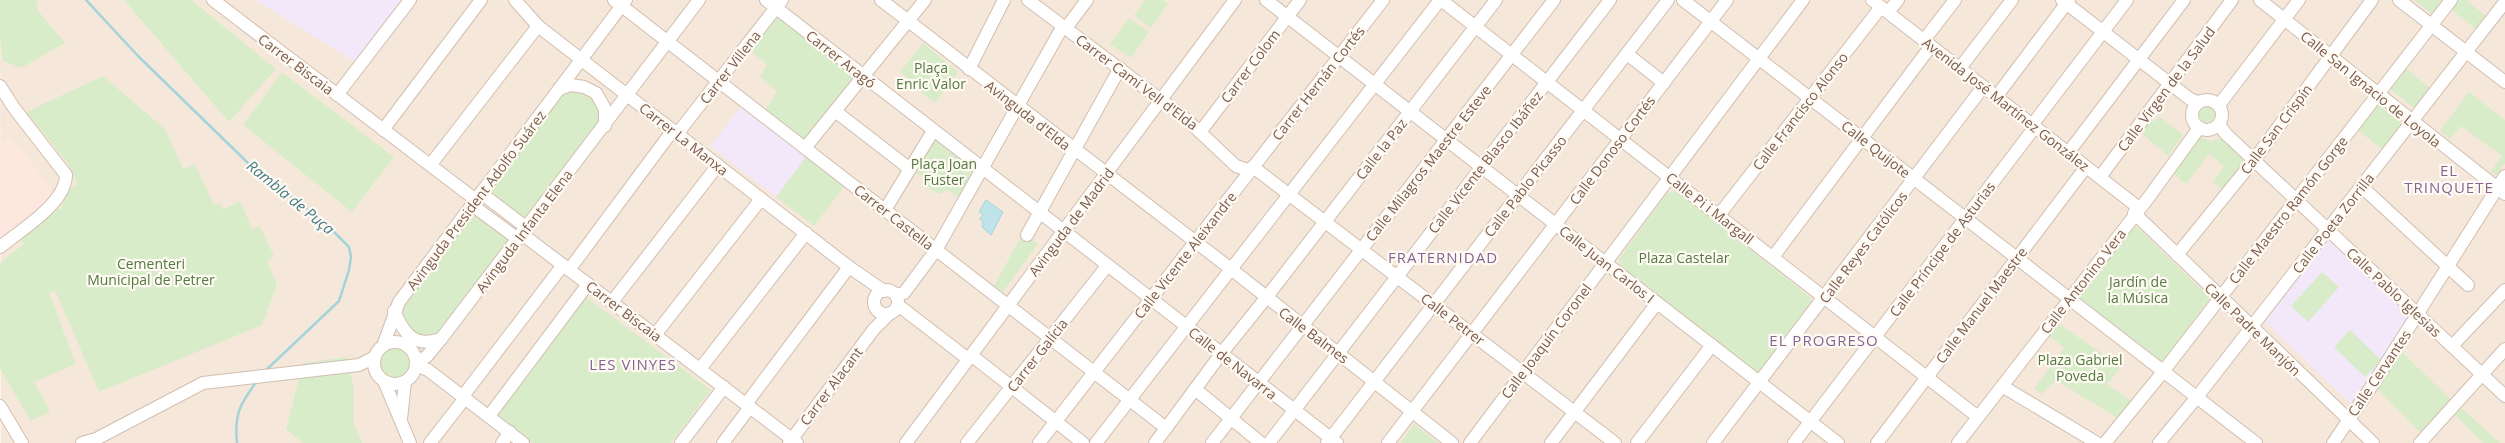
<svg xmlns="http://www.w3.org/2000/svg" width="2505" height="443" viewBox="0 0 2505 443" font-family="'Open Sans',sans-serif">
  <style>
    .residential { fill: #f5e8da }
    .commercial { fill: #fde8e0 }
    .education { fill: #f3e8fa }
    .green { fill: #d8ecc9 }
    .water { fill: #bfe3e8; stroke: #a5d3da }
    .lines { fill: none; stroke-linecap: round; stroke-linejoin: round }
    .stream { stroke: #a5d3da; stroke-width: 2.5 }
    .minor-casing { stroke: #d1beb0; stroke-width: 14 }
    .minor { stroke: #fff; stroke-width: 12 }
    .labels { text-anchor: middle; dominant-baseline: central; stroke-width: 4.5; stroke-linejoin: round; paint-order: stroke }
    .street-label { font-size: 14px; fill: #7a5c4d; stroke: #fffaf3 }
    .park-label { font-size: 14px; fill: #537a41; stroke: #fffaf3 }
    .neighbourhood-label { font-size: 15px; letter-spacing: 1px; fill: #846695; stroke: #fffaf3 }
    .water-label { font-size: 15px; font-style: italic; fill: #437c86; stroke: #fffaf3 }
  </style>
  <rect width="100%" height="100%" fill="#fdf6ec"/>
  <!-- residential -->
  <path class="residential" d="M 0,0 L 2505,0 L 2505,443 L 1,443 Z"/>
  <!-- commercial -->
  <path class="commercial" d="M 10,136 L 51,188 L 51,198 L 0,239 L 0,145 Z"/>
  <!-- education -->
  <g class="education">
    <path d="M 255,0 L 401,0 L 403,1 L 354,61 Z"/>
    <path d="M 741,107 L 806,157 L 776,197 L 710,146 Z"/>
    <path d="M 2329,239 L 2410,317 L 2353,406 L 2264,321 Z"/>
  </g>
  <!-- green -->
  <g class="green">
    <path d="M 0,0 L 37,0 L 38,11 L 65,43 L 21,68 L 3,61 L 0,36 Z"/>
    <path d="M 124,0 L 191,0 L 276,69 L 229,122 Z"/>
    <path d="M 1145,0 L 1162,0 L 1168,4 L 1151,28 L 1134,16 Z"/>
    <path d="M 2414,0 L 2444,0 L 2433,15 Z"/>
    <path d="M 2457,0 L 2466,0 L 2486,16 L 2476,29 L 2450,9 Z"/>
    <path d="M 777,15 L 855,77 L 805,140 L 766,109 L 777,92 L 760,77 L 767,65 L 750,50 Z"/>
    <path d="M 1129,18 L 1149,32 L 1131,58 L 1110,44 Z"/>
    <path d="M 923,43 L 958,72 L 935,103 L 908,82 L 909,79 L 900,72 Z"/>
    <path d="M 2405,68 L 2430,88 L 2414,108 L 2389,88 Z"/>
    <path d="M 282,72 L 394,157 L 352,212 L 243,125 Z"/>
    <path d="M 103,76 L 165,129 L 183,169 L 195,164 L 214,205 L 220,203 L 223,210 L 240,201 L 252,229 L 260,226 L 274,256 L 267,261 L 277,285 L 262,325 L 99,392 L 55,290 L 49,293 L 76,364 L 34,382 L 50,412 L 31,421 L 0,369 L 0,263 L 24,244 L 22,239 L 62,206 L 68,191 L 78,184 L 68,163 L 26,112 Z"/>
    <path d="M 571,91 L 586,92 L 600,105 L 601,121 L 525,221 L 489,195 L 488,190 L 564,93 Z"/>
    <path d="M 2469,92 L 2505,120 L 2505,163 L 2496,176 L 2491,172 L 2502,156 L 2461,126 L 2450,139 L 2440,131 Z"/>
    <path d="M 2375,102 L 2402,123 L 2382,149 L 2355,128 Z"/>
    <circle cx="2208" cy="115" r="9"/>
    <path d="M 2159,116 L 2183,135 L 2168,156 L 2139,131 L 2150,119 L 2155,122 Z"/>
    <path d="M 2200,137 L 2211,141 L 2221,138 L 2245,159 L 2245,162 L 2223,190 L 2213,182 L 2224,166 L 2209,154 L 2186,184 L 2173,173 Z"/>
    <path d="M 933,138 L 976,171 L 961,198 L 948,190 L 939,194 L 927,187 L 924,178 L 914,172 Z"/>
    <path d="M 806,157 L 844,187 L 814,226 L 776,197 Z"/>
    <path d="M 1677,191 L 1811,298 L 1811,302 L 1763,370 L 1757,372 L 1620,267 L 1619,259 L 1667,193 Z"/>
    <path d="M 474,211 L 511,239 L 438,335 L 427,337 L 413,334 L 401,316 L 403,300 Z"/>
    <path d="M 2131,227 L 2137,227 L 2210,298 L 2163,362 L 2078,298 Z"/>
    <path d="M 1023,233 L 1038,244 L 1003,292 L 994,286 Z"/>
    <path d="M 2322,272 L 2339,287 L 2308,322 L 2291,306 Z"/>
    <path d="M 586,297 L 711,390 L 671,443 L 532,443 L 495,415 Z"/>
    <path d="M 2058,323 L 2121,367 L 2107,384 L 2136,404 L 2122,421 L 2056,380 L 2042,394 L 2034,389 L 2064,348 L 2048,335 Z"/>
    <path d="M 2350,330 L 2381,360 L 2365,377 L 2334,347 Z"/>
    <circle cx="395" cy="363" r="16"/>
    <path d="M 2401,351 L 2452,401 L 2421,433 L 2376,388 Z"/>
    <path d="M 347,357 L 354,389 L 354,424 L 362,443 L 303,443 L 286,429 L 303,363 Z"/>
    <path d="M 2459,406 L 2500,443 L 2483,443 L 2453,413 Z"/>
    <path d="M 1414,424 L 1438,443 L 1401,443 Z"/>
  </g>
  <!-- water -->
  <path class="water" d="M 986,200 L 1003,212 L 991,235 L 982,227 L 983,222 L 980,219 L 983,214 L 979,212 Z"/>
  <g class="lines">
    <!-- stream -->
    <g class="stream">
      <path d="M 86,0 L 138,56 L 249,164 L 325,223 L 349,247 L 351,257 L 349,270 L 339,301 L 264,372"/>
      <path d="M 237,443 C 234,414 240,404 257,381"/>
    </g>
    <defs>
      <g id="minor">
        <path d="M 213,0 L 476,200"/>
        <path d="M 515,0 L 538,26 L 849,267 L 884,291"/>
        <path d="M 614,0 L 1166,428"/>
        <path d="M 766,0 L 1337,443"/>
        <path d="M 881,0 L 1231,269 L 1452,443"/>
        <path d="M 1028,0 L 1185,118 L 1236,166 L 1248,170 L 1253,167 L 1615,443"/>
        <path d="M 1266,0 L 1838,443"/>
        <path d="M 1441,0 L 1978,417"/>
        <path d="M 1683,0 L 2256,443"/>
        <path d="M 1872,0 L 2139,208"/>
        <path d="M 2062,0 L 2190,99 L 2198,102"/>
        <path d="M 2260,0 L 2505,194"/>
        <path d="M 2399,0 L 2505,82"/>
        <path d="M 1888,12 L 1898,0"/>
        <path d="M 1066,28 L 1087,0"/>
        <path d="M 1924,40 L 1955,0"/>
        <path d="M 1627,54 L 1664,83"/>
        <path d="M 1960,68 L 2012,0"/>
        <path d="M 969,69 L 1004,0"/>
        <path d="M 0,86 L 14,108 L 66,175 C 66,203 21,230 0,247"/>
        <path d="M 559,89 L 571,85 L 584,87 L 596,93 L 605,109 L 605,126"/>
        <path d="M 337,95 L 410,0"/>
        <path d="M 1996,97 L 2069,0"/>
        <circle cx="2207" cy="115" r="15"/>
        <path d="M 2219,105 L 2299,0"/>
        <path d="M 835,111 L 910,169"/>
        <path d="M 2032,125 L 2127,0"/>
        <path d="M 2219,125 L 2226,134 L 2505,396"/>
        <path d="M 383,130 L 481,0"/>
        <path d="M 1201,131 L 1300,0"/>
        <path d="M 677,134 L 782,0"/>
        <path d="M 805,148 L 925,0"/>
        <path d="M 2068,153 L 2184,0"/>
        <path d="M 431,164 L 538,26"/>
        <path d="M 2100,177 L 2232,0"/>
        <path d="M 2361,186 L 2468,285"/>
        <path d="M 481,193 L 527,228"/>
        <path d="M 472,205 L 518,239"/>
        <path d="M 885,210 L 933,131"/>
        <path d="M 2134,213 L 2373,443"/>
        <path d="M 1719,215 L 1881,7"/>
        <path d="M 522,234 L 797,443"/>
        <path d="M 1027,235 L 1120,68"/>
        <path d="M 2177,255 L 2254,160 L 2372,0"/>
        <path d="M 1773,257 L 1931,46"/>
        <path d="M 569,270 L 673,130"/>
        <circle cx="886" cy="302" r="12"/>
        <path d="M 896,295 L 904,293 L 936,250 L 1063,26"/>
        <path d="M 612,302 L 718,165"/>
        <path d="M 898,305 L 968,359"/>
        <path d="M 394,311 C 404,334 414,348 441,339"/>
        <path d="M 655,335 L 761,199"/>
        <circle cx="395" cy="363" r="21"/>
        <path d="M 383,346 L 399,302 L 626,0"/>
        <path d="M 2452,346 L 2505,290"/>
        <path d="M 971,355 L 1083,443"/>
        <path d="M 416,363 L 427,356 L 441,339 L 699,0"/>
        <path d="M 416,365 L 428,370 L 523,443"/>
        <path d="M 700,369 L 806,233"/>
        <path d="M 384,381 L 410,443"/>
        <path d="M 2002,386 L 2097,443"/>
        <path d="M 1195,389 L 1261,443"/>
        <path d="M 463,396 L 563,265"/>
        <path d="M 746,404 L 849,267"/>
        <path d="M 0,406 L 22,443"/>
        <path d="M 489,416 L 588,284"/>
        <path d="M 401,419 L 405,382"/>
        <path d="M 82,443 L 96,439 L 203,383 L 359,365 L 375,357"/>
        <path d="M 430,443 L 465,398"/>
        <path d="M 502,443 L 510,432"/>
        <path d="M 681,443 L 724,387"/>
        <path d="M 723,443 L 750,407"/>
        <path d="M 789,443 L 874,329 L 889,314"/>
        <path d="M 906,443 L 1235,0"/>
        <path d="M 967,443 L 1107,266"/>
        <path d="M 1039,443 L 1383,0"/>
        <path d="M 1096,443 L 1440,0"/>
        <path d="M 1155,443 L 1221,354 L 1266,298 L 1496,0"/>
        <path d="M 1212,443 L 1554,0"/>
        <path d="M 1269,443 L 1610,0"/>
        <path d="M 1327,443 L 1668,0"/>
        <path d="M 1388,443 L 1727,0"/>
        <path d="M 1470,443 L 1803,0"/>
        <path d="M 1551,443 L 1657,303"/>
        <path d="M 1637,443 L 1712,345"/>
        <path d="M 1713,443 L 1983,87"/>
        <path d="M 1794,443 L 2035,127"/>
        <path d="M 1877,443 L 2086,167"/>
        <path d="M 1958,443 L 2149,197 L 2199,128"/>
        <path d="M 2105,443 L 2158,378 L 2451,0"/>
        <path d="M 2159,443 L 2197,397 L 2505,2"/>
        <path d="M 2333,443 L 2375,381 L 2505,176"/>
        <path d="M 2420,443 L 2505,349"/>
      </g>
    </defs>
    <!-- minor casing -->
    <use href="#minor" class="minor-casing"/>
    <!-- minor -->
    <use href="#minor" class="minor"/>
  </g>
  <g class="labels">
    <!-- street labels -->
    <g class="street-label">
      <text transform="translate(841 59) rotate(38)">Carrer Aragó</text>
      <text transform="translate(296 64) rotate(37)">Carrer Biscaia</text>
      <text transform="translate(1250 66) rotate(-53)">Carrer Colom</text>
      <text transform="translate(730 67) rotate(-52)">Carrer Villena</text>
      <text transform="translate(1137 82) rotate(37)">Carrer Camí Vell d'Elda</text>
      <text transform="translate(1318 83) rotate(-52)">Carrer Hernán Cortés</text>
      <text transform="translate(2166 89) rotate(-53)">Calle Virgen de la Salud</text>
      <text transform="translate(2371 89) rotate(39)">Calle San Ignacio de Loyola</text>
      <text transform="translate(2006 104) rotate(38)">Avenida José Martínez González</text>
      <text transform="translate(1800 111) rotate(-52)">Calle Francisco Alonso</text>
      <text transform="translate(1028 115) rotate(38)">Avinguda d'Elda</text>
      <text transform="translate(2276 129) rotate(-53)">Calle San Crispín</text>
      <text transform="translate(684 139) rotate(38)">Carrer La Manxa</text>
      <text transform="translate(1381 149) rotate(-52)">Calle la Paz</text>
      <text transform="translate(1876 149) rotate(38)">Calle Quijote</text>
      <text transform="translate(1612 150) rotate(-53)">Calle Donoso Cortés</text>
      <text transform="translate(1485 162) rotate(-52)">Calle Vicente Blasco Ibáñez</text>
      <text transform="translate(1428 163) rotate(-52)">Calle Milagros Maestre Esteve</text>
      <text transform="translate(1525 186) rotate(-52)">Calle Pablo Picasso</text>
      <text transform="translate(476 200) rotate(-53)">Avinguda President Adolfo Suárez</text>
      <text transform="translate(1710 208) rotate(38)">Calle Pi i Margall</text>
      <text transform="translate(2288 210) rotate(-52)">Calle Maestro Ramón Gorge</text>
      <text transform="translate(894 217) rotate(38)">Carrer Castella</text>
      <text transform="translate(1071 222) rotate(-53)">Avinguda de Madrid</text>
      <text transform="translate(2333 223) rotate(-52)">Calle Poeta Zorrilla</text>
      <text transform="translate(524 231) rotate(-53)">Avinguda Infanta Elena</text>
      <text transform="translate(1863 247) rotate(-53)">Calle Reyes Católicos</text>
      <text transform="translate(1942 249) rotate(-53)">Calle Príncipe de Asturias</text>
      <text transform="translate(1185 255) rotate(-52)">Calle Vicente Aleixandre</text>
      <text transform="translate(1607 264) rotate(38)">Calle Juan Carlos I</text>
      <text transform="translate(2083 281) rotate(-52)">Calle Antonino Vera</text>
      <text transform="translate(2394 292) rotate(43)">Calle Pablo Iglesias</text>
      <text transform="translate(1981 305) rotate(-53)">Calle Manuel Maestre</text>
      <text transform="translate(624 311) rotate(37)">Carrer Biscaia</text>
      <text transform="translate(1453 319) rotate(37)">Calle Petrer</text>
      <text transform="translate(2253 329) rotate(44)">Calle Padre Manjón</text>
      <text transform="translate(1314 335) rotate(37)">Calle Balmes</text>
      <text transform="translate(1546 341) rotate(-53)">Calle Joaquín Coronel</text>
      <text transform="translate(1037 355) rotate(-52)">Carrer Galícia</text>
      <text transform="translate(1233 363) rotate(38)">Calle de Navarra</text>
      <text transform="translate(2379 373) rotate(-56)">Calle Cervantes</text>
      <text transform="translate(831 386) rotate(-53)">Carrer Alacant</text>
    </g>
    <!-- park labels -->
    <g class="park-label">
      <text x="931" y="67">Plaça<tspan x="931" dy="16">Enric Valor</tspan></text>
      <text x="944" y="163">Plaça Joan<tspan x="944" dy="16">Fuster</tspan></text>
      <text x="1684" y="257">Plaza Castelar</text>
      <text x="151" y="263">Cementeri<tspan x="151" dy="16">Municipal de Petrer</tspan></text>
      <text x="2138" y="281">Jardín de<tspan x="2138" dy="16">la Música</tspan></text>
      <text x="2080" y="359">Plaza Gabriel<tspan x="2080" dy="16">Poveda</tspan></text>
    </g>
    <!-- neighbourhood labels -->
    <g class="neighbourhood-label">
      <text x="2449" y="170">EL<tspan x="2449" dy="17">TRINQUETE</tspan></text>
      <text x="1443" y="257">FRATERNIDAD</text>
      <text x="1824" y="340">EL PROGRESO</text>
      <text x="633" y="364">LES VINYES</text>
    </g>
    <!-- water labels -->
    <g class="water-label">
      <text transform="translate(291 197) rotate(39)">Rambla de Puça</text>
    </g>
  </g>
</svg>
